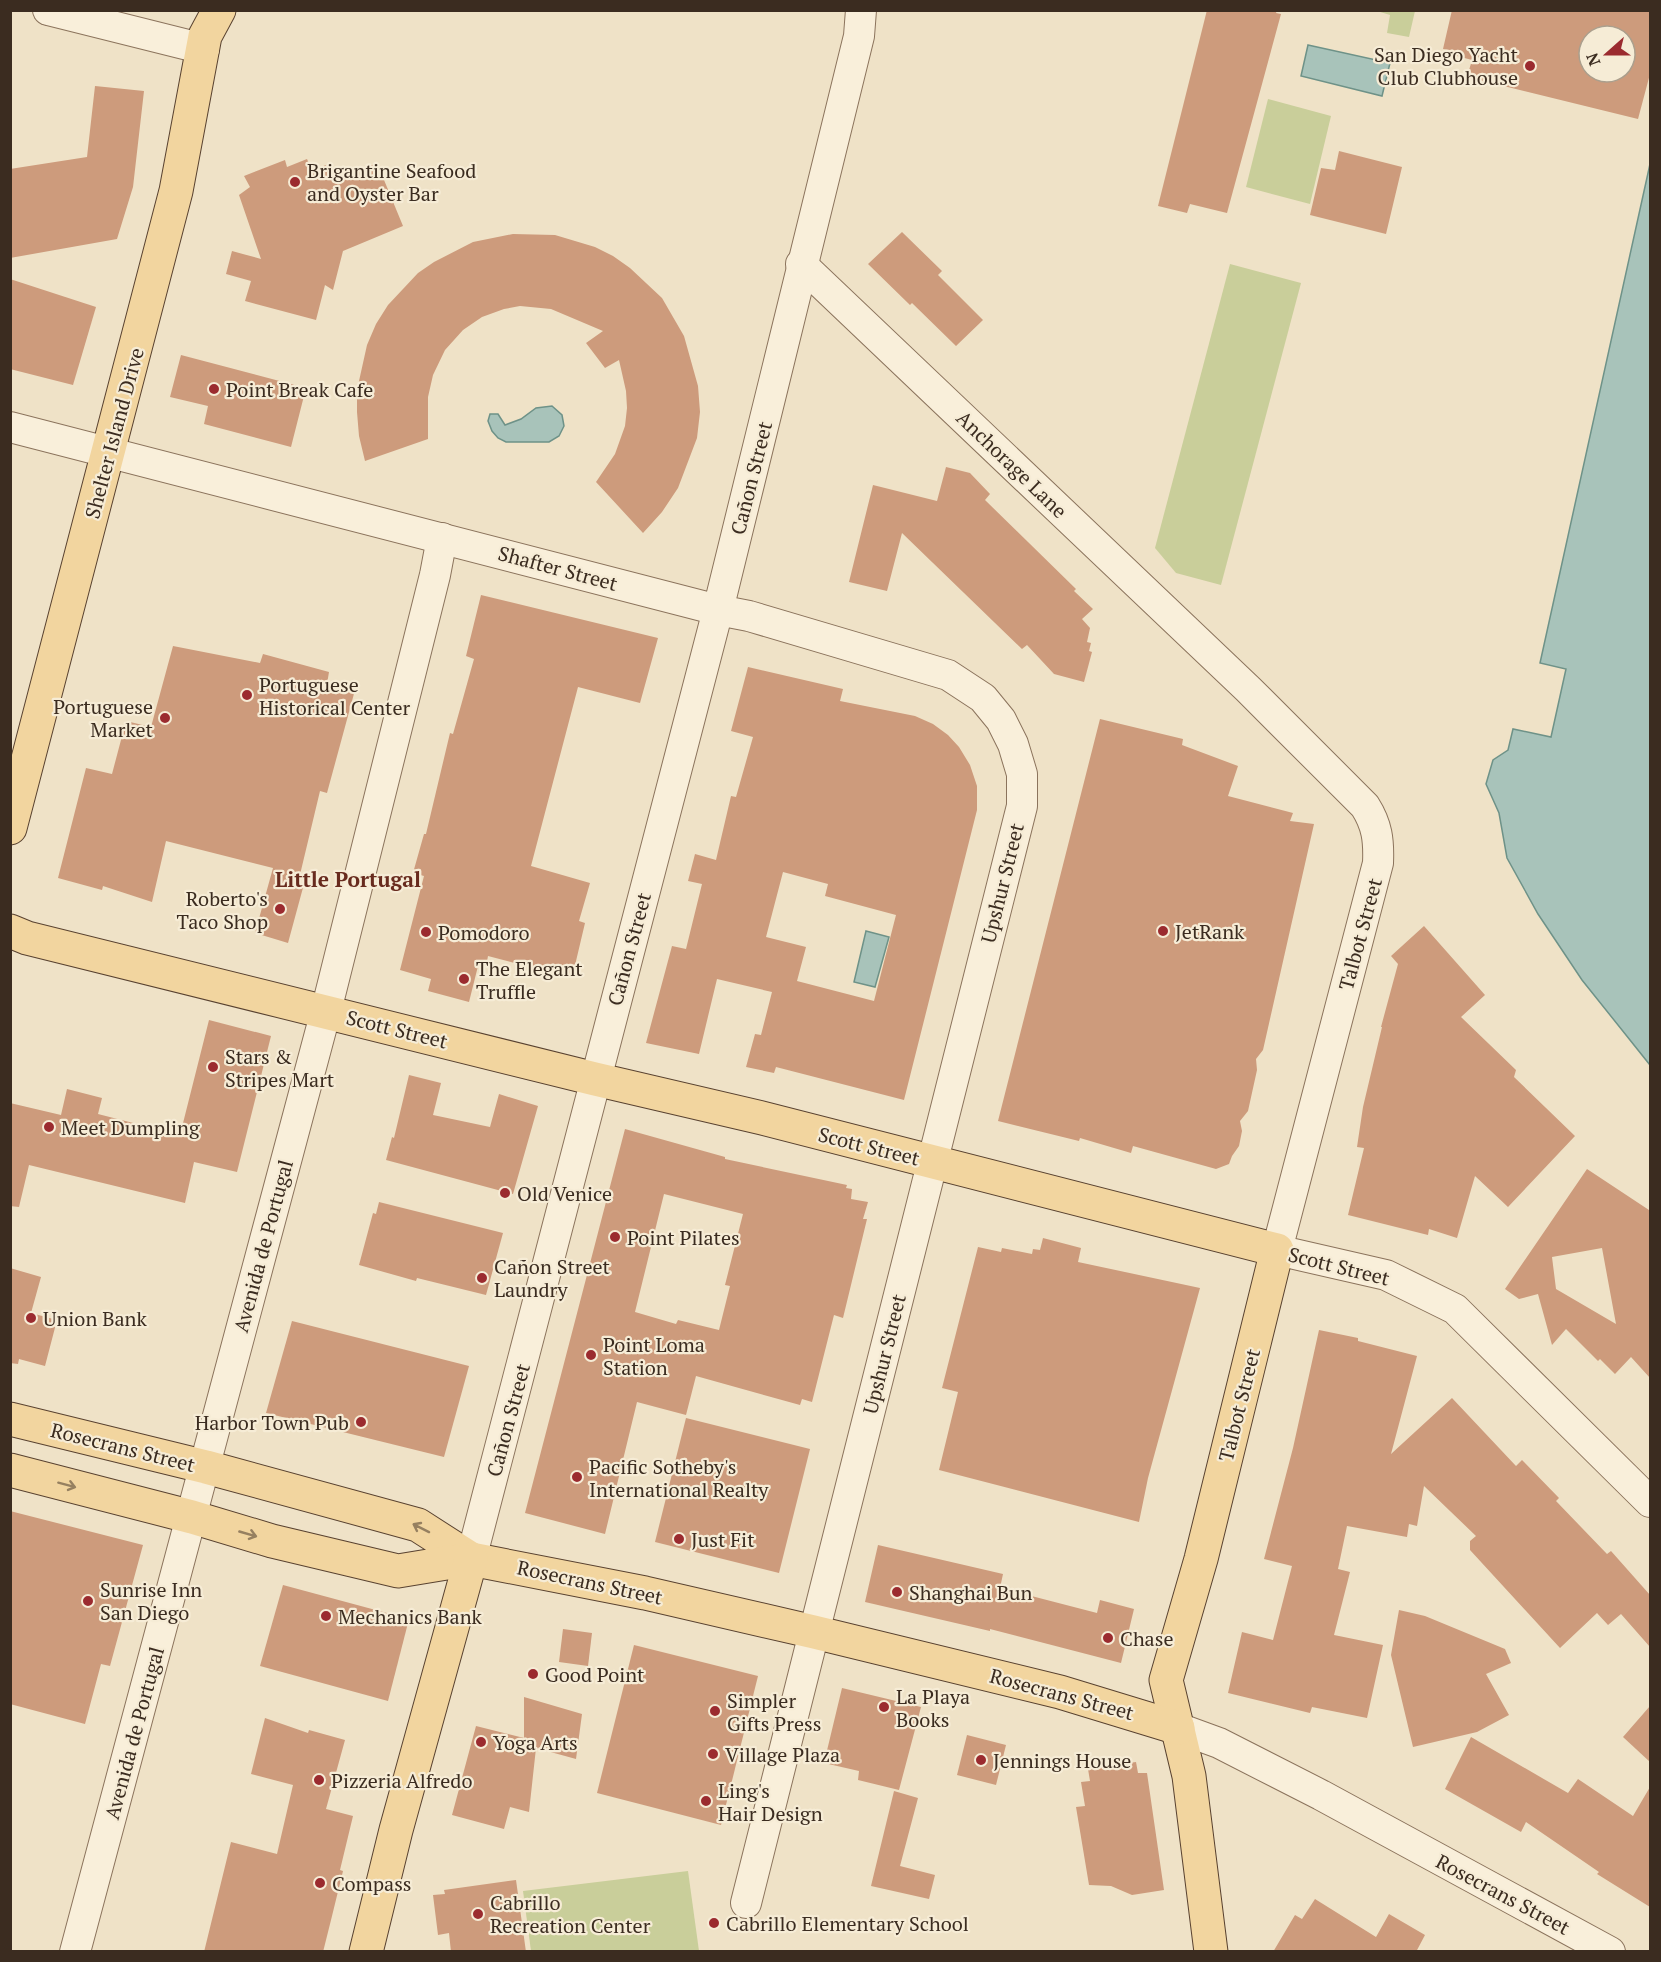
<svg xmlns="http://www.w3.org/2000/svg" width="1661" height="1962" viewBox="0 0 1661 1962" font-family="'PT Serif',serif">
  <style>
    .green { fill: #c9ce9a }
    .water { fill: #a8c3ba; stroke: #6e9288; stroke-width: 1.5 }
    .building { fill: #cd9b7c; fill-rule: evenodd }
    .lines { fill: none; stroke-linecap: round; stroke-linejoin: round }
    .minor-casing { stroke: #8b735c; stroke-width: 32 }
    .major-casing { stroke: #594230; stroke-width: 35 }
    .minor { stroke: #f9efda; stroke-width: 30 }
    .major { stroke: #f2d59f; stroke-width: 33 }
    .oneway { stroke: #968060 }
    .poi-dot { fill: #9b2b2f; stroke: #f6ecd6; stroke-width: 2 }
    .labels { text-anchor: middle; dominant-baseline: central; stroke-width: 4.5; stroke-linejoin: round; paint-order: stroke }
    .poi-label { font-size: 20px; fill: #3b2c20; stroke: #f6ecd6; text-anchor: start }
    .street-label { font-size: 20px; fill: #3b2c20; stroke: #f6ecd6 }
    .neighbourhood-label { font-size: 21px; font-weight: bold; fill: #682b1e; stroke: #f6ecd6 }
  </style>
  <rect width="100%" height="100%" fill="#efe2c7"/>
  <!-- green -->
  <g class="green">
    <path d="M 1377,11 L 1415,11 L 1409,37 L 1387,33 L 1390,15 Z"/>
    <path d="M 1268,99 L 1331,116 L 1310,204 L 1246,187 Z"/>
    <path d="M 1230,264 L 1301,283 L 1221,585 L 1176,573 L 1155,548 Z"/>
    <path d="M 688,1871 L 699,1951 L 531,1951 L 523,1891 Z"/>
  </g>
  <!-- water -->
  <g class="water">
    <path d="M 1308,45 L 1390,63 L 1382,96 L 1301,76 Z"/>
    <path d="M 1650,164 L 1650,1065 L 1582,980 L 1538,914 L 1507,858 L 1499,813 L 1486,784 L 1493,760 L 1508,750 L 1513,729 L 1551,737 L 1566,669 L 1540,663 Z"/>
    <path d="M 552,406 L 562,415 L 564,426 L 559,436 L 549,442 L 506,442 L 498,438 L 492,431 L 488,421 L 490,414 L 498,414 L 505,425 L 521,419 L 536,408 Z"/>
    <path d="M 866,931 L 889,937 L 875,987 L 854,982 Z"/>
  </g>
  <!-- building -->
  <g class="building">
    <path d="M 1207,10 L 1277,10 L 1276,13 L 1281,14 L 1227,213 L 1190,204 L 1187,213 L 1158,206 Z"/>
    <path d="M 1452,10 L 1650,10 L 1650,74 L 1638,119 L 1467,77 L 1472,60 L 1457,56 L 1457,51 L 1443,49 ZM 1589,36 L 1625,36 L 1625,72 L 1589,72 Z"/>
    <path d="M 95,86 L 144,91 L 133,187 L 117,239 L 10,258 L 10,169 L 87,157 Z"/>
    <path d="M 1339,151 L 1402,167 L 1386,234 L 1310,215 L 1321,168 L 1335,170 Z"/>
    <path d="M 307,159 L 312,171 L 326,165 L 333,181 L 377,163 L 403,226 L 343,251 L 333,290 L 325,285 L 316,320 L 245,301 L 251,281 L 226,274 L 232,251 L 261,259 L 239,195 L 250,187 L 244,176 L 285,160 L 287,167 Z"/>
    <path d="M 902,232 L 942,271 L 938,275 L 983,320 L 956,346 L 912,303 L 910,305 L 868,264 Z"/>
    <path d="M 513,234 L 555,235 L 595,247 L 613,256 L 630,268 L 662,298 L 684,336 L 698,386 L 700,412 L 697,438 L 678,488 L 662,512 L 643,533 L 596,482 L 615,454 L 625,426 L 627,408 L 626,391 L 619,360 L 605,368 L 586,343 L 603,331 L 551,309 L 520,306 L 504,309 L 482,317 L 463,330 L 445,350 L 433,375 L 428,397 L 428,439 L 365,461 L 359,436 L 357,412 L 357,390 L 367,345 L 376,324 L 388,305 L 418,273 L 434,262 L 473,242 Z"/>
    <path d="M 10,279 L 96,307 L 73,385 L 10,369 Z"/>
    <path d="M 181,355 L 306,388 L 291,447 L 204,424 L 208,406 L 170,397 Z"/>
    <path d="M 946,467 L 970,473 L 990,494 L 985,500 L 1076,589 L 1074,591 L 1093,609 L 1082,619 L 1090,628 L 1087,642 L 1091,643 L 1089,651 L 1092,652 L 1084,682 L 1054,674 L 1027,645 L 1022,649 L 902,533 L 887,591 L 849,582 L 873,485 L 937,501 Z"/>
    <path d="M 481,595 L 658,638 L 640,703 L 578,687 L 531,866 L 590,883 L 579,921 L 585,923 L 572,978 L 488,956 L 486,967 L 478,966 L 469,1002 L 428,991 L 431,979 L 400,970 L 424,876 L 413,873 L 424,834 L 426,834 L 450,733 L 453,734 L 474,659 L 466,656 Z"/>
    <path d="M 173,646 L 260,663 L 263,654 L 329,672 L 327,684 L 355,690 L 327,793 L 320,791 L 298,883 L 304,884 L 288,943 L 255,933 L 273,868 L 166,841 L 152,902 L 103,886 L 102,890 L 58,878 L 86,768 L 112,774 L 126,721 L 151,727 Z"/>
    <path d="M 748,667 L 843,689 L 840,701 L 915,716 L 933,724 L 948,735 L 959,747 L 970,765 L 977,786 L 977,810 L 904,1100 L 776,1067 L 774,1073 L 746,1067 L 755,1034 L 761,1035 L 772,992 L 717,979 L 699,1054 L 646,1043 L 672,946 L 686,949 L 702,884 L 688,881 L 695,854 L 716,860 L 731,796 L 736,797 L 753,737 L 731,731 ZM 783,872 L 828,884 L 825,896 L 896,915 L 874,1001 L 797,981 L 806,947 L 766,937 Z"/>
    <path d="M 1100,719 L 1183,739 L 1182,745 L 1238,766 L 1228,796 L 1293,813 L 1290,821 L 1314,824 L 1263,1050 L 1256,1059 L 1257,1070 L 1248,1111 L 1240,1121 L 1242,1131 L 1239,1146 L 1232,1156 L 1229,1164 L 1216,1169 L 1133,1146 L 1131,1153 L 1080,1138 L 1079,1141 L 998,1121 Z"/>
    <path d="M 1424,926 L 1485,995 L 1461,1017 L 1516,1070 L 1514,1077 L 1575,1136 L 1508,1207 L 1475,1176 L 1457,1238 L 1429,1229 L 1428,1235 L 1348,1215 L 1364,1148 L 1357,1147 L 1363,1107 L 1382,1027 L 1381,1027 L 1398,964 L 1391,956 Z"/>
    <path d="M 209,1020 L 271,1036 L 237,1172 L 194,1162 L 185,1203 L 29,1165 L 19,1207 L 10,1206 L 10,1103 L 61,1115 L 67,1089 L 102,1098 L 98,1114 L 180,1135 Z"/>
    <path d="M 409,1075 L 441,1083 L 433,1115 L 490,1127 L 499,1094 L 538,1106 L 513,1194 L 386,1160 L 392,1137 L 394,1138 Z"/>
    <path d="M 625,1129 L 725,1157 L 725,1159 L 847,1185 L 846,1188 L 852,1189 L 851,1199 L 868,1202 L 863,1219 L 867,1219 L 843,1318 L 834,1315 L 812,1402 L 802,1399 L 800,1405 L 696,1376 L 686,1415 L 637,1402 L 605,1534 L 525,1513 ZM 664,1194 L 743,1214 L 725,1285 L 730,1286 L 719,1330 L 678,1320 L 676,1324 L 635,1312 Z"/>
    <path d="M 1587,1169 L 1649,1210 L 1650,1234 L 1650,1378 L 1631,1357 L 1615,1374 L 1600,1359 L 1598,1361 L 1566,1329 L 1552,1345 L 1538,1294 L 1519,1299 L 1505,1289 ZM 1602,1248 L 1616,1324 L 1556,1289 L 1552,1257 Z"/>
    <path d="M 379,1202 L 503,1233 L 486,1295 L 417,1278 L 416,1281 L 359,1265 L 373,1213 L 376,1214 Z"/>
    <path d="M 1043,1238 L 1081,1248 L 1078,1262 L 1200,1288 L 1148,1478 L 1139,1522 L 939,1470 L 958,1392 L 942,1388 L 978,1247 L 1001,1252 L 1002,1248 L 1032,1254 L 1033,1249 L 1040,1250 Z"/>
    <path d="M 10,1268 L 41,1277 L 31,1313 L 57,1320 L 45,1366 L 19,1359 L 18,1364 L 10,1363 Z"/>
    <path d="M 292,1321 L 469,1366 L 444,1457 L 266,1413 Z"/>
    <path d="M 1319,1330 L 1358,1338 L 1358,1341 L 1417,1356 L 1391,1454 L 1452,1398 L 1516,1466 L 1522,1460 L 1559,1498 L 1556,1501 L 1607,1554 L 1611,1551 L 1650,1595 L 1650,1647 L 1621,1614 L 1608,1625 L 1597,1613 L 1560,1648 L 1470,1550 L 1470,1541 L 1476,1536 L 1424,1486 L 1417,1526 L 1409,1524 L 1407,1537 L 1347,1526 L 1338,1569 L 1350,1572 L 1334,1635 L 1383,1645 L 1367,1718 L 1312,1707 L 1310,1713 L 1228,1693 L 1242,1632 L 1273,1640 L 1292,1566 L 1264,1559 L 1293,1448 Z"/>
    <path d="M 686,1418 L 810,1449 L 779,1573 L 655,1542 Z"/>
    <path d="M 10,1511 L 143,1545 L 110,1666 L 101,1664 L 85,1724 L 10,1704 Z"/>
    <path d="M 878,1545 L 1003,1574 L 1000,1588 L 1097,1613 L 1100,1600 L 1134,1609 L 1121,1663 L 990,1629 L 990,1631 L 865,1602 Z"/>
    <path d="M 283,1585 L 409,1619 L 388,1701 L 260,1666 Z"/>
    <path d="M 1399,1610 L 1425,1616 L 1505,1649 L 1511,1663 L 1486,1674 L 1509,1715 L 1477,1732 L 1413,1747 L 1391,1655 Z"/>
    <path d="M 563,1629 L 592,1633 L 588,1666 L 559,1662 Z"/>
    <path d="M 634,1645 L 758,1676 L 721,1825 L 597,1793 Z"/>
    <path d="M 842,1688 L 921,1707 L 899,1790 L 858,1780 L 859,1771 L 824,1763 Z"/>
    <path d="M 524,1697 L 582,1714 L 576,1759 L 536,1748 L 529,1812 L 510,1807 L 504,1829 L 452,1815 L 476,1726 L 524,1738 Z"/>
    <path d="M 1650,1706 L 1650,1762 L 1623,1737 Z"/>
    <path d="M 265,1718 L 308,1733 L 309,1730 L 345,1740 L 326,1809 L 353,1816 L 340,1870 L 343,1871 L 332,1916 L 323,1952 L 204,1952 L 231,1842 L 277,1854 L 293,1785 L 251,1774 Z"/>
    <path d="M 967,1735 L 1006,1745 L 996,1785 L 957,1775 Z"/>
    <path d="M 1471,1737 L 1568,1793 L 1578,1779 L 1633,1816 L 1650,1787 L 1650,1907 L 1597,1874 L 1599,1872 L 1526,1822 L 1521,1832 L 1445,1789 Z"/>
    <path d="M 1136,1762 L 1138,1773 L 1147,1773 L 1164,1890 L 1132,1895 L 1111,1886 L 1089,1885 L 1076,1807 L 1085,1806 L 1081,1782 L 1090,1781 L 1088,1769 Z"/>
    <path d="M 894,1791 L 918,1798 L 900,1866 L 935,1875 L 929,1899 L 871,1886 Z"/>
    <path d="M 516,1880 L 526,1952 L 451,1952 L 449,1933 L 438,1935 L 433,1895 L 445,1894 L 444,1890 Z"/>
    <path d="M 1315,1899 L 1376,1937 L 1389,1914 L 1425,1935 L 1416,1952 L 1273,1952 L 1295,1915 L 1302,1919 Z"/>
  </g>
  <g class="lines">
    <defs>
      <g id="minor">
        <path d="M 48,10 L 204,49"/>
        <path d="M 801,264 L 1248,689 L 1365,806 C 1377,825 1379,840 1378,863 L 1277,1250 L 1386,1275 L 1455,1309 L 1650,1502"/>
        <path d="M 10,427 L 718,610 L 749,616 L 948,675 L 983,698 L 1001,720 L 1013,744 L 1022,774 L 1022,806 L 746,1903"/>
        <path d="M 471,1559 L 718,610 L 859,36 L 861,10"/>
        <path d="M 1178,1728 L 1219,1743 L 1321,1795 L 1610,1952"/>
        <path d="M 75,1952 L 326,1011 L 435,575 L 442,538"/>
      </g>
      <g id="major">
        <path d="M 10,828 L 176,191 L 205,36 L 219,10"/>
        <path d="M 10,931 L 27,938 L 595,1079 L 762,1118 L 1277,1250 L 1201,1559 L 1166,1680 L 1189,1776 L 1211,1952"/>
        <path d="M 10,1419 L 206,1467 L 418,1525 L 471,1559"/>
        <path d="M 10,1470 L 192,1517 L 272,1541 L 398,1571 L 471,1559 L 645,1593 L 814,1632 L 1060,1692 L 1178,1728"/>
        <path d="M 366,1952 L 396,1830 L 471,1559"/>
      </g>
    </defs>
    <!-- minor casing -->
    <use href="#minor" class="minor-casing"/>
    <!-- major casing -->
    <use href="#major" class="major-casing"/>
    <!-- minor -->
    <use href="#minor" class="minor"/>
    <!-- major -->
    <use href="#major" class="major"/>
  </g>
  <!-- one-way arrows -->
  <defs><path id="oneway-shaft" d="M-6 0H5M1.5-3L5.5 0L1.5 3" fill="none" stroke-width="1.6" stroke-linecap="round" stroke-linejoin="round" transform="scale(1.5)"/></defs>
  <g class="oneway">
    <use href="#oneway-shaft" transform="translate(67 1485) rotate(15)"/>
    <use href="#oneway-shaft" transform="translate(421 1528) rotate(-153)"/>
    <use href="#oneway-shaft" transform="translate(248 1534) rotate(16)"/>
  </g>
  <!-- markers -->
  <g class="poi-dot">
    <circle cx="1530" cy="66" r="6"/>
    <circle cx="295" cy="182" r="6"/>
    <circle cx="214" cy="389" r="6"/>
    <circle cx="247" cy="695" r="6"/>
    <circle cx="165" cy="718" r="6"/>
    <circle cx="280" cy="909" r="6"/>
    <circle cx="1163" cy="931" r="6"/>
    <circle cx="426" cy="932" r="6"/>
    <circle cx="464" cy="979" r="6"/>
    <circle cx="213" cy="1067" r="6"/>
    <circle cx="49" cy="1127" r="6"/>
    <circle cx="505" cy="1193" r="6"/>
    <circle cx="615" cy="1237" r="6"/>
    <circle cx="482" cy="1278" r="6"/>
    <circle cx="31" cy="1318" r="6"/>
    <circle cx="591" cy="1355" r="6"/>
    <circle cx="361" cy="1422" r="6"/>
    <circle cx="577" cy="1477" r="6"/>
    <circle cx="679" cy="1539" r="6"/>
    <circle cx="897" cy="1592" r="6"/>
    <circle cx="88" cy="1601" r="6"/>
    <circle cx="326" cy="1616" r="6"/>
    <circle cx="1108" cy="1638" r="6"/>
    <circle cx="533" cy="1674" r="6"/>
    <circle cx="884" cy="1707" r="6"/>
    <circle cx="715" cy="1711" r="6"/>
    <circle cx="481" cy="1742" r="6"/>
    <circle cx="713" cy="1754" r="6"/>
    <circle cx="981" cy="1760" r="6"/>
    <circle cx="319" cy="1780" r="6"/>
    <circle cx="706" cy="1801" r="6"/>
    <circle cx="320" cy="1883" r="6"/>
    <circle cx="478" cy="1914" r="6"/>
    <circle cx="714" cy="1923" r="6"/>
  </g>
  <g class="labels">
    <!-- poi labels -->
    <g class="poi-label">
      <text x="1518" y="54" text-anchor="end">San Diego Yacht<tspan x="1518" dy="23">Club Clubhouse</tspan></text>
      <text x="307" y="170">Brigantine Seafood<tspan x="307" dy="23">and Oyster Bar</tspan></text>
      <text x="226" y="389">Point Break Cafe</text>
      <text x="259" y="684">Portuguese<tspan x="259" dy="23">Historical Center</tspan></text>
      <text x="153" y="706" text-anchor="end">Portuguese<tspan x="153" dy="23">Market</tspan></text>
      <text x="268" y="898" text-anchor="end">Roberto's<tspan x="268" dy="23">Taco Shop</tspan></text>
      <text x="1175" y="931">JetRank</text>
      <text x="438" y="932">Pomodoro</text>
      <text x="476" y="968">The Elegant<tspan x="476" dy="23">Truffle</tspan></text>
      <text x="225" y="1056">Stars &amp;<tspan x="225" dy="23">Stripes Mart</tspan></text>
      <text x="61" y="1127">Meet Dumpling</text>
      <text x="517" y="1193">Old Venice</text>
      <text x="627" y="1237">Point Pilates</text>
      <text x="494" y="1266">Cañon Street<tspan x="494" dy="23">Laundry</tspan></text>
      <text x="43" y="1318">Union Bank</text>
      <text x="603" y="1344">Point Loma<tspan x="603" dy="23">Station</tspan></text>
      <text x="349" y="1422" text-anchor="end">Harbor Town Pub</text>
      <text x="589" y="1466">Pacific Sotheby's<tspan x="589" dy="23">International Realty</tspan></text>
      <text x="691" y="1539">Just Fit</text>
      <text x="100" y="1589">Sunrise Inn<tspan x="100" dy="23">San Diego</tspan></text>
      <text x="909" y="1592">Shanghai Bun</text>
      <text x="338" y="1616">Mechanics Bank</text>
      <text x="1120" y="1638">Chase</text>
      <text x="545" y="1674">Good Point</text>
      <text x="896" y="1696">La Playa<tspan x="896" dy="23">Books</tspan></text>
      <text x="727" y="1700">Simpler<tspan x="727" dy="23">Gifts Press</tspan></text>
      <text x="493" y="1742">Yoga Arts</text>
      <text x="725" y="1754">Village Plaza</text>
      <text x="993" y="1760">Jennings House</text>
      <text x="331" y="1780">Pizzeria Alfredo</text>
      <text x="718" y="1790">Ling's<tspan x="718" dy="23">Hair Design</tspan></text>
      <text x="332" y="1883">Compass</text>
      <text x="490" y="1902">Cabrillo<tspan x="490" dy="23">Recreation Center</tspan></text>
      <text x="726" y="1923">Cabrillo Elementary School</text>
    </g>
    <!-- street labels -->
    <g class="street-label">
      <text transform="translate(114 433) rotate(-75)">Shelter Island Drive</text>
      <text transform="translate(1012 464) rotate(44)">Anchorage Lane</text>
      <text transform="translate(751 478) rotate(-76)">Cañon Street</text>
      <text transform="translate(558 568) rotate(15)">Shafter Street</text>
      <text transform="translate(1002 883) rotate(-76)">Upshur Street</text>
      <text transform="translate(1360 934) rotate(-75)">Talbot Street</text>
      <text transform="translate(629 949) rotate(-75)">Cañon Street</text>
      <text transform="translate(397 1029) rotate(14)">Scott Street</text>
      <text transform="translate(869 1146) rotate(14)">Scott Street</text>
      <text transform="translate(263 1246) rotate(-75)">Avenida de Portugal</text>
      <text transform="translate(1339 1266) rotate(14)">Scott Street</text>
      <text transform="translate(884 1354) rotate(-76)">Upshur Street</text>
      <text transform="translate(1239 1405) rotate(-76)">Talbot Street</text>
      <text transform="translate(508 1420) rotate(-75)">Cañon Street</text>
      <text transform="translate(123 1447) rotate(14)">Rosecrans Street</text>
      <text transform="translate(590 1582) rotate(12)">Rosecrans Street</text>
      <text transform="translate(1062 1694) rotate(15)">Rosecrans Street</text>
      <text transform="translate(134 1733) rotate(-75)">Avenida de Portugal</text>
      <text transform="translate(1503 1894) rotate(28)">Rosecrans Street</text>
    </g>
    <!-- neighbourhood labels -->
    <g class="neighbourhood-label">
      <text x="348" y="879">Little Portugal</text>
    </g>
  </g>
  <!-- border -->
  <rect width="1661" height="1962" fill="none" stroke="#3b2c20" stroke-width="24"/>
  <!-- north arrow -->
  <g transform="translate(1607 54) rotate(249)"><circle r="28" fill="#f6ecd6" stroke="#ab9f8d" stroke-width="1.5"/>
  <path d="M0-4.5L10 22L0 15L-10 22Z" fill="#9b2b2f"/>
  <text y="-9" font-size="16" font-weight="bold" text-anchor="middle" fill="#3b2c20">N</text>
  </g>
</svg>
